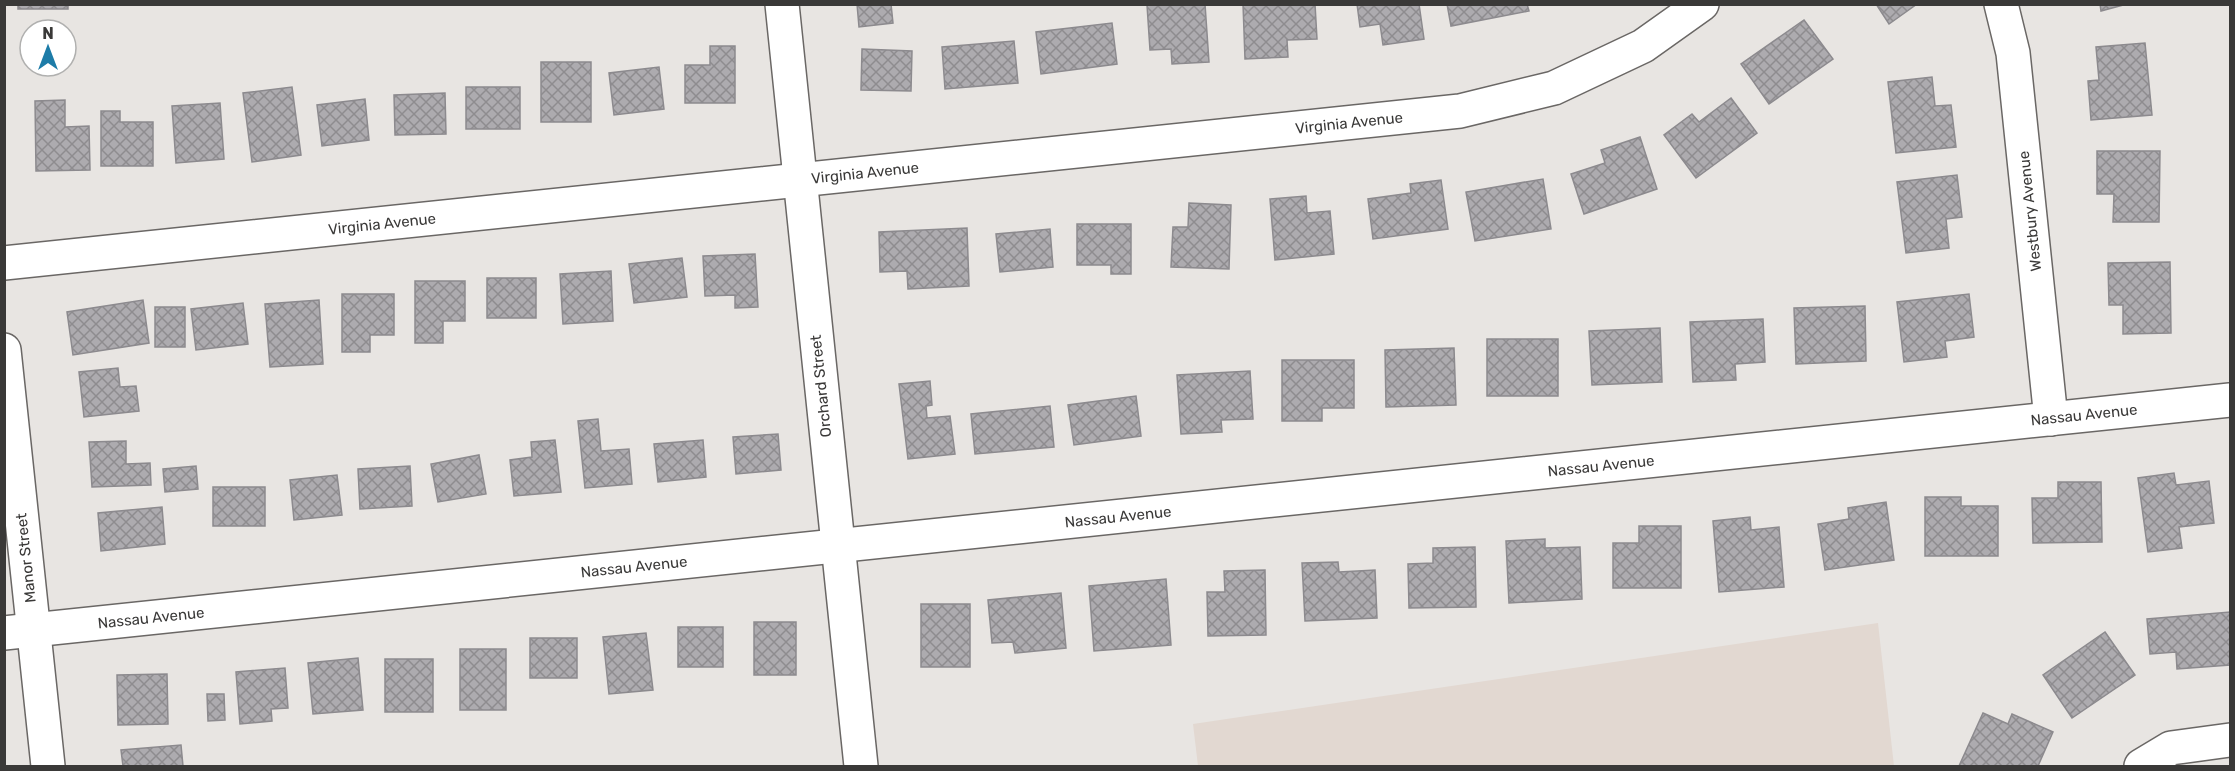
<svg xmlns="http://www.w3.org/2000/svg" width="2235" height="771" viewBox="0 0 2235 771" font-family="Rubik,sans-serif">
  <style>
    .built { fill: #e2d8d1 }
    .building { fill: url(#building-cross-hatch); stroke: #8c8a8e; stroke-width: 1.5 }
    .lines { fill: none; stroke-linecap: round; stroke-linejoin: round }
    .street-casing { stroke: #6a6765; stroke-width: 36 }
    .street { stroke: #fff; stroke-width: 33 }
    .labels { text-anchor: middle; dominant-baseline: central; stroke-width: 4.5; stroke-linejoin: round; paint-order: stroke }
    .street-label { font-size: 15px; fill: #3a3938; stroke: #fff }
  </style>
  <defs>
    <pattern id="building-cross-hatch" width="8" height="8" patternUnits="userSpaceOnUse" patternTransform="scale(1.5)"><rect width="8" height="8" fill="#adabaf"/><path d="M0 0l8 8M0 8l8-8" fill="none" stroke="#8e8c8f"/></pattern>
  </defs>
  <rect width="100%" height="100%" fill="#e8e5e2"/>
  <!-- built -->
  <path class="built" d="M 1878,623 L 1894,766 L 1198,766 L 1193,724 Z"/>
  <!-- building -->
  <g class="building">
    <rect x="18" y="4" width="50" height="5"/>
    <path d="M 857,4 L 891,4 L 893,23 L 859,27 Z"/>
    <path d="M 1205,4 L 1209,62 L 1172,64 L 1171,49 L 1150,50 L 1147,5 Z"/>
    <path d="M 1243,4 L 1315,4 L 1317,39 L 1287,40 L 1288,57 L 1245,59 Z"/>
    <path d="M 1357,4 L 1419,4 L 1424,39 L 1383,45 L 1380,24 L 1360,27 Z"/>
    <path d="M 1447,4 L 1527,4 L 1529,11 L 1451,26 Z"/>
    <path d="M 1876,4 L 1917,4 L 1889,24 Z"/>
    <path d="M 2100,4 L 2127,4 L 2101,11 Z"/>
    <path d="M 1804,20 L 1833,59 L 1769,104 L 1741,64 Z"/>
    <path d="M 1112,23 L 1117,64 L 1041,74 L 1036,32 Z"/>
    <path d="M 1014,41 L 1018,83 L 945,89 L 942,47 Z"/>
    <path d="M 2145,43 L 2152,115 L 2091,120 L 2088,81 L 2099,80 L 2096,47 Z"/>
    <path d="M 710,46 L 735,46 L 735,103 L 685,103 L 685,65 L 710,65 Z"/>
    <path d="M 862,49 L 912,51 L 911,91 L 861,90 Z"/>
    <rect x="541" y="62" width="50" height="60"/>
    <path d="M 659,67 L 664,109 L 614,115 L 609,73 Z"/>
    <path d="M 1932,77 L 1935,106 L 1951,105 L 1956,147 L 1896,153 L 1888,82 Z"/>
    <path d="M 292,87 L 301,155 L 252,162 L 243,93 Z"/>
    <rect x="466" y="87" width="54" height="42"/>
    <path d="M 445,93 L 446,134 L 395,135 L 394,95 Z"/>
    <path d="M 1731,98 L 1757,133 L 1696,178 L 1664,135 L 1692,114 L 1699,122 Z"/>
    <path d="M 365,99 L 369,140 L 322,146 L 317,105 Z"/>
    <path d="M 65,100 L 65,127 L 89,126 L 90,170 L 36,171 L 35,101 Z"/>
    <path d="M 220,103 L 224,159 L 176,163 L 172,106 Z"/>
    <path d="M 101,111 L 120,111 L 120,122 L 153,122 L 153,166 L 101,166 Z"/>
    <path d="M 1640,137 L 1657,189 L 1584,214 L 1571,174 L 1605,163 L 1601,150 Z"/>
    <path d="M 2097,151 L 2160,151 L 2159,222 L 2113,222 L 2114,194 L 2097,194 Z"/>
    <path d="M 1957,175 L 1962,217 L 1946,219 L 1949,248 L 1906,253 L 1897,182 Z"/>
    <path d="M 1543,179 L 1551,229 L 1475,241 L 1466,192 Z"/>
    <path d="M 1441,180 L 1448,229 L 1373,239 L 1368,199 L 1411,193 L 1410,184 Z"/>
    <path d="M 1306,196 L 1307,213 L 1330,211 L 1334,254 L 1275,260 L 1270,199 Z"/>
    <path d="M 1189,203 L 1231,205 L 1229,269 L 1171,267 L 1173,227 L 1188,227 Z"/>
    <path d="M 1077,224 L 1131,224 L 1131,274 L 1111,274 L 1111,265 L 1077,265 Z"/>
    <path d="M 967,228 L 969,286 L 908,289 L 907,271 L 880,272 L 879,232 Z"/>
    <path d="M 1050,229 L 1053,267 L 1000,272 L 996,234 Z"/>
    <path d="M 755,254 L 758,307 L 735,308 L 735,295 L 705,296 L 703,256 Z"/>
    <path d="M 682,258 L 687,297 L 634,303 L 629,264 Z"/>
    <path d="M 2170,262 L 2171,333 L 2123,334 L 2123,305 L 2109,305 L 2108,263 Z"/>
    <path d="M 611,271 L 613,321 L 563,324 L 560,274 Z"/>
    <rect x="487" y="278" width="49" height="40"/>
    <path d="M 415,281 L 465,281 L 465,321 L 443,321 L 443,343 L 415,343 Z"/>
    <path d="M 342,294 L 394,294 L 394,335 L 370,335 L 370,352 L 342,352 Z"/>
    <path d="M 1969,294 L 1974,337 L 1945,341 L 1947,357 L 1904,362 L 1897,302 Z"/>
    <path d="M 143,300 L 149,343 L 73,355 L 67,312 Z"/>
    <path d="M 319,300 L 323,364 L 270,367 L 265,304 Z"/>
    <path d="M 243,303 L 248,344 L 196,350 L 191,309 Z"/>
    <path d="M 1865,306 L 1866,361 L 1796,364 L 1794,308 Z"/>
    <rect x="155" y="307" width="30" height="40"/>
    <path d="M 1763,319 L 1765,362 L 1735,364 L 1736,380 L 1693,382 L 1690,322 Z"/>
    <path d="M 1660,328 L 1662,382 L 1592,385 L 1589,331 Z"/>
    <rect x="1487" y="339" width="71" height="57"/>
    <path d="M 1454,348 L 1456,405 L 1386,407 L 1385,350 Z"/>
    <path d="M 1282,360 L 1354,360 L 1354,408 L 1322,408 L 1322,421 L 1282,421 Z"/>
    <path d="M 118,368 L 120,387 L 136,386 L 139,411 L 84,417 L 79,372 Z"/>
    <path d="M 1250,371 L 1253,419 L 1221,420 L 1222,432 L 1181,434 L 1177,375 Z"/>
    <path d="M 930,381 L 932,405 L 926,406 L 927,418 L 950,416 L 955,454 L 908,459 L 899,384 Z"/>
    <path d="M 1136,396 L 1141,436 L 1074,445 L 1068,405 Z"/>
    <path d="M 1050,406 L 1054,447 L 975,454 L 971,414 Z"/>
    <path d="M 598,419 L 601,451 L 629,449 L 632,484 L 585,488 L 578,421 Z"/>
    <path d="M 778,434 L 781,470 L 736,474 L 733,437 Z"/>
    <path d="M 555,440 L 561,492 L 514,496 L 510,460 L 532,457 L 531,442 Z"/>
    <path d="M 703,440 L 706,477 L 658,482 L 654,444 Z"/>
    <path d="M 126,441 L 126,464 L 150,463 L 151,485 L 92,487 L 89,442 Z"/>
    <path d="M 479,455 L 486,494 L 438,502 L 431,464 Z"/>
    <path d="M 196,466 L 198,489 L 165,492 L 163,469 Z"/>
    <path d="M 410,466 L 412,506 L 360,509 L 358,469 Z"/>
    <path d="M 2174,473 L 2176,485 L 2209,481 L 2214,523 L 2179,527 L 2182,548 L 2148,552 L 2138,478 Z"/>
    <path d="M 337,475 L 342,515 L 294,520 L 290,480 Z"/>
    <path d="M 2058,482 L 2101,482 L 2102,542 L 2033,543 L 2032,498 L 2058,498 Z"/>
    <rect x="213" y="487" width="52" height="39"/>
    <path d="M 1925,497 L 1961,497 L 1961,506 L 1998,506 L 1998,556 L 1925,556 Z"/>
    <path d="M 1886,502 L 1894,560 L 1825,570 L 1818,524 L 1849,519 L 1848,508 Z"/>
    <path d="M 162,507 L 165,544 L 101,551 L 98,513 Z"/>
    <path d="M 1750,517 L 1751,530 L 1779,527 L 1784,587 L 1719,592 L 1713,521 Z"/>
    <path d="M 1639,526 L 1681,526 L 1681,588 L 1613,588 L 1613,543 L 1639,543 Z"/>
    <path d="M 1545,539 L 1545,548 L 1580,547 L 1582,599 L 1509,603 L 1506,541 Z"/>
    <path d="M 1475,547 L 1476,607 L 1409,608 L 1408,564 L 1433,563 L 1433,548 Z"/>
    <path d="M 1338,562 L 1339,572 L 1375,570 L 1377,618 L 1305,621 L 1302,563 Z"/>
    <path d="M 1265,570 L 1266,635 L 1208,636 L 1207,592 L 1225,592 L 1224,571 Z"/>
    <path d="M 1166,579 L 1171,645 L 1094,651 L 1089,586 Z"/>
    <path d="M 1061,593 L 1066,648 L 1015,653 L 1013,642 L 992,643 L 988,600 Z"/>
    <rect x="921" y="604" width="49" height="63"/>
    <path d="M 2230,612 L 2230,665 L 2177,669 L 2176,652 L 2150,654 L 2147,619 Z"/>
    <rect x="754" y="622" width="42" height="53"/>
    <rect x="678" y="627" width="45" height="40"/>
    <path d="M 2105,632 L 2135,675 L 2072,718 L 2043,675 Z"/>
    <path d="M 646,633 L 653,690 L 609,694 L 603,637 Z"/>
    <rect x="530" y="638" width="47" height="40"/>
    <rect x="460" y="649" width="46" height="61"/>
    <path d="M 358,658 L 363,710 L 313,714 L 308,663 Z"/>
    <rect x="385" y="659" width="48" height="53"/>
    <path d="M 285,668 L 288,708 L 271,709 L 272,721 L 240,724 L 236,672 Z"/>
    <path d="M 167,674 L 168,724 L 118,725 L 117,675 Z"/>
    <path d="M 207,694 L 224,694 L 225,720 L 208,721 Z"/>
    <path d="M 1983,713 L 2008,724 L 2012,714 L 2053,732 L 2038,766 L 1959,766 Z"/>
    <path d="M 181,745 L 183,766 L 123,766 L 121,750 Z"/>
  </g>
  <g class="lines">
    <defs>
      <g id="street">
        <path d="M 782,4 L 861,766"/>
        <path d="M 2001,4 L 2013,53 L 2051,419"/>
        <path d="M 4,263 L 1460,111 L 1554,88 L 1643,46 L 1702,4"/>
        <path d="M 4,350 L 48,766"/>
        <path d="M 4,633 L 2230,400"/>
        <path d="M 2141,766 L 2171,748 L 2230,740"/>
      </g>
    </defs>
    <!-- street casing -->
    <use href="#street" class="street-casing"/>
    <!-- street -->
    <use href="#street" class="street"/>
  </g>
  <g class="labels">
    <!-- street labels -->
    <g class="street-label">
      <text transform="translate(1349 123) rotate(-6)">Virginia Avenue</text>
      <text transform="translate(865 173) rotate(-6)">Virginia Avenue</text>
      <text transform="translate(2030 211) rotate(-96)">Westbury Avenue</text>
      <text transform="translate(382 224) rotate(-6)">Virginia Avenue</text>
      <text transform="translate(821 386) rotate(-96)">Orchard Street</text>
      <text transform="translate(2084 415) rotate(-6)">Nassau Avenue</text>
      <text transform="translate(1601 466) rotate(-6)">Nassau Avenue</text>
      <text transform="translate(1118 517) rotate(-6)">Nassau Avenue</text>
      <text transform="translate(26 558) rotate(-96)">Manor Street</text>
      <text transform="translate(634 567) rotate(-6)">Nassau Avenue</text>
      <text transform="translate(151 618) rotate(-6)">Nassau Avenue</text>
    </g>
  </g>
  <!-- border -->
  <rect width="2235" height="771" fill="none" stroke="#3a3938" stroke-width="12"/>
  <!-- north arrow -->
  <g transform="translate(48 48)"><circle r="28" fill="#ffffff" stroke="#b0b0af" stroke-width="1.5"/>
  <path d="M0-4.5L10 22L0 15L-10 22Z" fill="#1d7ca8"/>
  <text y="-9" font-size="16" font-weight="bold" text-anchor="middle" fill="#3a3938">N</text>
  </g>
</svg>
